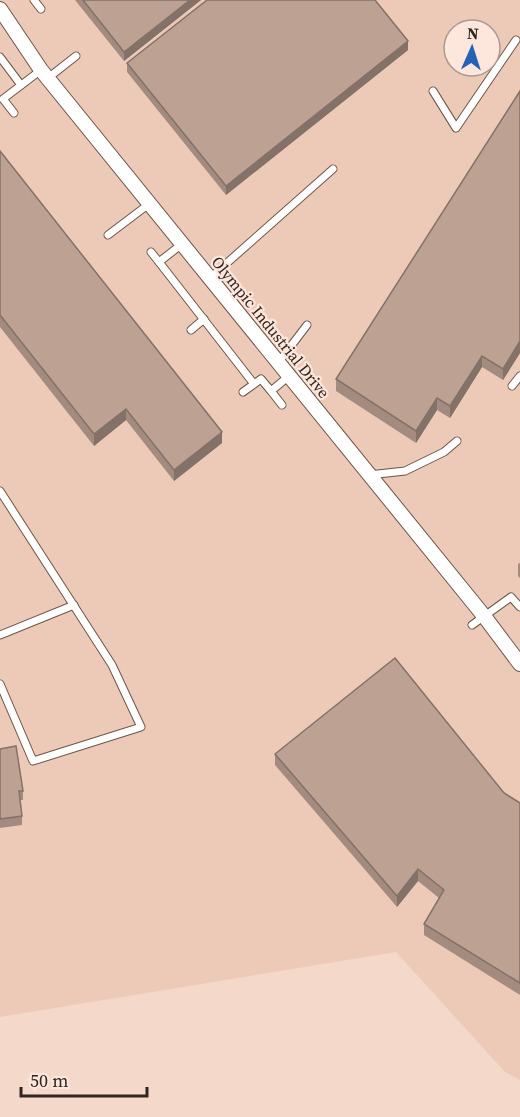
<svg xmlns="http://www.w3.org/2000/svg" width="520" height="1117" viewBox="0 0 520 1117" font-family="'Source Serif 4',serif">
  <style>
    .built { fill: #edcab8; fill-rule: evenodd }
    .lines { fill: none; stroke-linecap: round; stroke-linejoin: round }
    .service-casing { stroke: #6d5549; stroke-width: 9 }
    .minor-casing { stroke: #6d5549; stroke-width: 16 }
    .service { stroke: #fff; stroke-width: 7 }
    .minor { stroke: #fff; stroke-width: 14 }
    .wall { fill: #a38b7f }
    .shaded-wall { fill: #847168 }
    .building { fill: #bda294; stroke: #847168; stroke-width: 1.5 }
    .labels { text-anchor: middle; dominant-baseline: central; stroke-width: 4.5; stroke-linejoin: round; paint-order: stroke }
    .street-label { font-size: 16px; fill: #302520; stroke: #fde6db }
  </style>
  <rect width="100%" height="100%" fill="#f4d8c9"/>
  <!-- built -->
  <path class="built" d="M 0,0 L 520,0 L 520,1080 L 505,1072 L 396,952 L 0,1017 ZM 454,30 L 490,30 L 490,66 L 454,66 Z"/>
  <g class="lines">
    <defs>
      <g id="service">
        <path d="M 34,0 L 41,9"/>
        <path d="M 0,57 L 21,85"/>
        <path d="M 48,78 L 76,56"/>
        <path d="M 433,91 L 456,128 L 516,40"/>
        <path d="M 14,113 L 3,99 L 41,70"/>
        <path d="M 108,235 L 149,204"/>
        <path d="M 151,252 L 159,262 L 182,244"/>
        <path d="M 159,262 L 254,384"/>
        <path d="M 210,278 L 333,169"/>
        <path d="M 191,330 L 204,319"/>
        <path d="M 278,363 L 307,325"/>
        <path d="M 512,386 L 520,376"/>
        <path d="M 243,392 L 261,379 L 271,391"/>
        <path d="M 282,405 L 271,391 L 289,376"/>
        <path d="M 369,475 L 405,471 L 444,452 L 457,441"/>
        <path d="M 0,491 L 112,665 L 141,727 L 33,761 L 0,684"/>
        <path d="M 472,625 L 511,597 L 520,607"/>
        <path d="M 0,635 L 74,605"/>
      </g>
      <path id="minor" d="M 0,9 L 41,70 L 484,616 L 520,664"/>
    </defs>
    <!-- service casing -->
    <use href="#service" class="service-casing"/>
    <!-- minor casing -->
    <use href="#minor" class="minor-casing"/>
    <!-- service -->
    <use href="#service" class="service"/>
    <!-- minor -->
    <use href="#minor" class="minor"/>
  </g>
  <!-- wall -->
  <g class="wall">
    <path d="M 75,0 L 201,0 L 124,61 Z"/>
    <path d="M 408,50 L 226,195 L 127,72 L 127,63 Z"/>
    <path d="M 520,91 L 520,353 L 503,380 L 482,367 L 450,418 L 437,410 L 416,443 L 336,391 L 336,379 Z"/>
    <path d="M 0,151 L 222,443 L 174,481 L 126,420 L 94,446 L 0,327 Z"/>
    <path d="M 520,563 L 520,578 L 518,576 L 518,564 Z"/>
    <path d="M 0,749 L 23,791 L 23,800 L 20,800 L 22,816 L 22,825 L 0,828 Z"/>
    <path d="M 275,754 L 504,793 L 520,803 L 520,995 L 424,935 L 424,924 L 439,898 L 418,881 L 397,907 L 275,765 Z"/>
  </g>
  <!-- shaded-wall -->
  <g class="shaded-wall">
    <path d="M 190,0 L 201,0 L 124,61 L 124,52 Z"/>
    <path d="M 408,41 L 408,50 L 226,195 L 226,186 Z"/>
    <path d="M 520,341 L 520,353 L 503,380 L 503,369 Z"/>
    <path d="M 482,356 L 482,367 L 450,418 L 450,406 Z"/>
    <path d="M 437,398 L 437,410 L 416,443 L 416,431 Z"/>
    <path d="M 126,409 L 126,420 L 94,446 L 94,434 Z"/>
    <path d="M 222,432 L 222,443 L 174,481 L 174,470 Z"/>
    <path d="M 418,869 L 418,881 L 397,907 L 397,896 Z"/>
  </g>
  <!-- building -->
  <g class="building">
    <path d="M 83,0 L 190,0 L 124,52 Z"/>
    <path d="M 207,0 L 375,0 L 408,41 L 226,186 L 127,63 Z"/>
    <path d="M 520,91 L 520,341 L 503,369 L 482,356 L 450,406 L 437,398 L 416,431 L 336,379 Z"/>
    <path d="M 0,151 L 222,432 L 174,470 L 126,409 L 94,434 L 0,315 Z"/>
    <path d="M 395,658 L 504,793 L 520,803 L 520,983 L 424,924 L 444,890 L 418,869 L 397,896 L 275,754 Z"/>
    <path d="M 16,746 L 23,791 L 19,791 L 22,816 L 0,819 L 0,749 Z"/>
  </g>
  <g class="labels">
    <!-- street labels -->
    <g class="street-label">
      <text transform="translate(271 327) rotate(51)">Olympic Industrial Drive</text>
    </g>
  </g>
  <!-- north arrow -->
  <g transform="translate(472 48) rotate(3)"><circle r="28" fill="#fde6db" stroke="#ab9990" stroke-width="1.5"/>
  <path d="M0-4.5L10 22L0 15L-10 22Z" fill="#2362b4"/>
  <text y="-9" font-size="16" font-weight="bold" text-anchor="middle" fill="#302520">N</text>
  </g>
  <!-- scale -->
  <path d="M21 1087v9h126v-9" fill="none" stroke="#302520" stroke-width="3"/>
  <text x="30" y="1087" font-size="18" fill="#302520" stroke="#fde6db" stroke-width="4.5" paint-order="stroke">50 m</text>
</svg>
